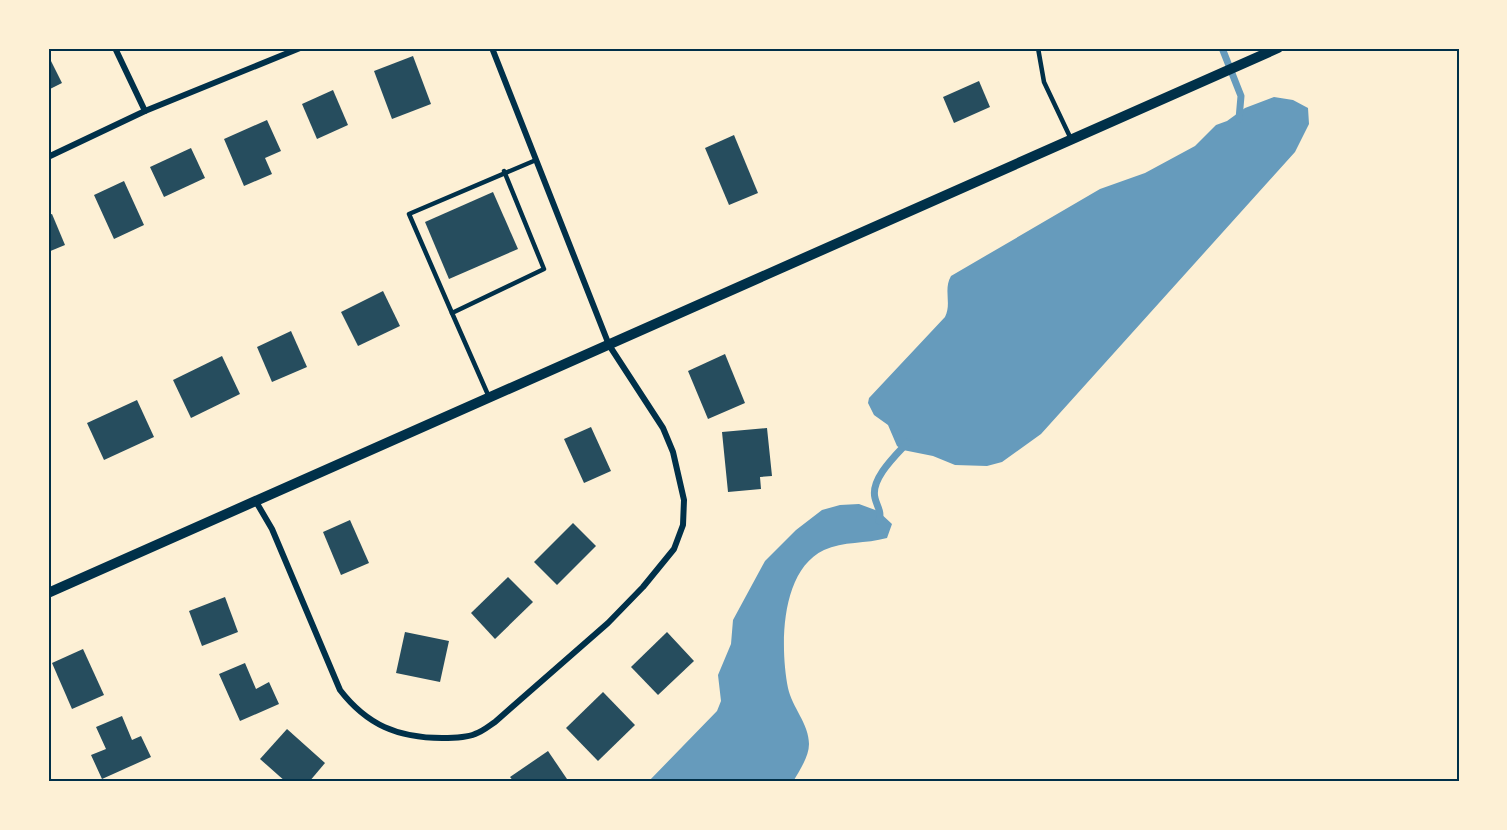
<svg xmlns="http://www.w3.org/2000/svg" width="1507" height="830" viewBox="0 0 1507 830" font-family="Ubuntu,sans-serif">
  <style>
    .water { fill: #669bbc }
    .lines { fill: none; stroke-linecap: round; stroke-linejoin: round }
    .stream { stroke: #669bbc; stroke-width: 7 }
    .building { fill: #264d5e }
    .service { stroke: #003049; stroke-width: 4.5 }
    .minor { stroke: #003049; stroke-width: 6 }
    .tertiary { stroke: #003049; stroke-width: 10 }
    .neatline { fill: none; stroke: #003049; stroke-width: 2 }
  </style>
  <rect width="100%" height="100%" fill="#fdf0d5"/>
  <!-- water -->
  <g class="water">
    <path d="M 1274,97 L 1293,100 L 1308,108 L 1309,124 L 1295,152 L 1041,434 L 1002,462 L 987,466 L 955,465 L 933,456 L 903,450 L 897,446 L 888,425 L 874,415 L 868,403 L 869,398 L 945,317 C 952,303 943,290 951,276 L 1100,189 L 1145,173 L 1195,146 L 1216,125 L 1227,121 L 1245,108 Z"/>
    <path d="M 859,504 L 878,511 L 892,524 L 887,538 C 866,544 843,541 824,550 C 780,571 780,647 788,688 C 792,707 809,724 809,744 C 809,757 799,771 793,782 L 648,782 L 717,711 L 721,701 L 718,675 L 731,644 L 733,620 L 765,561 L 796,530 L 822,510 L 840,505 Z"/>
  </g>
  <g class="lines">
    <!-- stream -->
    <g class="stream">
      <path d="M 1222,48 L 1241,96 L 1239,119"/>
      <path d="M 879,521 C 882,511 877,507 875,498 C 870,479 896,455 908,442"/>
    </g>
  </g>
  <!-- building -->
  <g class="building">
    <path d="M 48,55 L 62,83 L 48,90 Z"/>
    <path d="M 413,56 L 431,104 L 392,119 L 374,71 Z"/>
    <path d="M 979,81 L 990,107 L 954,123 L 943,97 Z"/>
    <path d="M 333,90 L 348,125 L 317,139 L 302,104 Z"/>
    <path d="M 267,120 L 281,151 L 265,158 L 272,174 L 244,186 L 224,139 Z"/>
    <path d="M 734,135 L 758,193 L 729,205 L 705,148 Z"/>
    <path d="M 191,148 L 205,178 L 164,197 L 150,167 Z"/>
    <path d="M 124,181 L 144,225 L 114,239 L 94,195 Z"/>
    <path d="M 493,192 L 518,249 L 449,279 L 425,222 Z"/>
    <path d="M 52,214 L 65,245 L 48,252 L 48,215 Z"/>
    <path d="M 383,291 L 400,326 L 358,346 L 341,312 Z"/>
    <path d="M 291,331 L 307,367 L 272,382 L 257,347 Z"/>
    <path d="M 725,354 L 745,403 L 708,419 L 688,371 Z"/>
    <path d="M 222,356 L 240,394 L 191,418 L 173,380 Z"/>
    <path d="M 137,400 L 154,437 L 104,460 L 87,423 Z"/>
    <path d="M 591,427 L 611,471 L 584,483 L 564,439 Z"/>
    <path d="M 767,428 L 772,476 L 760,477 L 761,489 L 728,492 L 722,432 Z"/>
    <path d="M 350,520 L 369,563 L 341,575 L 323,532 Z"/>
    <path d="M 573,523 L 596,546 L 557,585 L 534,562 Z"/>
    <path d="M 508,577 L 533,602 L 495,639 L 471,613 Z"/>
    <path d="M 225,597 L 238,632 L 202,646 L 189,611 Z"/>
    <path d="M 405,632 L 449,641 L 440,682 L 396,673 Z"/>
    <path d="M 667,632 L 694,661 L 658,695 L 631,667 Z"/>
    <path d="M 83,649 L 104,695 L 72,709 L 52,663 Z"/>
    <path d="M 245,663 L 256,689 L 269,682 L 279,704 L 240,721 L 219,674 Z"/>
    <path d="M 603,692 L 635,725 L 598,761 L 566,728 Z"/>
    <path d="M 122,716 L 132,740 L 141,736 L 151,757 L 102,779 L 91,755 L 106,749 L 96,727 Z"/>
    <path d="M 287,729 L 325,763 L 309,782 L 286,782 L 260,759 Z"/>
    <path d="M 548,751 L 569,782 L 514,782 L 510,777 Z"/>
  </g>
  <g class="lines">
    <!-- service -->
    <g class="service">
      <path d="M 1038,48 L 1044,82 L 1071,139"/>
      <path d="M 452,313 L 409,214 L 536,160"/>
      <path d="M 489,397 L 452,313 L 544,269 L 504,171"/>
    </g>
    <!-- minor -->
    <g class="minor">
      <path d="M 115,48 L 145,111"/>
      <path d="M 48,157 L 145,111 L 300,48"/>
      <path d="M 255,500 L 272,529 L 340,690 C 367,725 398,738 442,738 C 452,738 466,738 475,734 C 482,732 489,726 495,722 L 608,623 L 643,587 L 674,549 L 683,525 L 684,500 L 673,452 L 663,428 L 609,345 L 492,48"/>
      <path d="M 48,779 L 49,782"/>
    </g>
    <!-- tertiary -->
    <path class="tertiary" d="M 48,593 L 1278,48"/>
  </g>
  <!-- border -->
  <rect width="1507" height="830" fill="none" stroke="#fdf0d5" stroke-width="99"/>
  <rect x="50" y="50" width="1408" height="730" class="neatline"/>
</svg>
